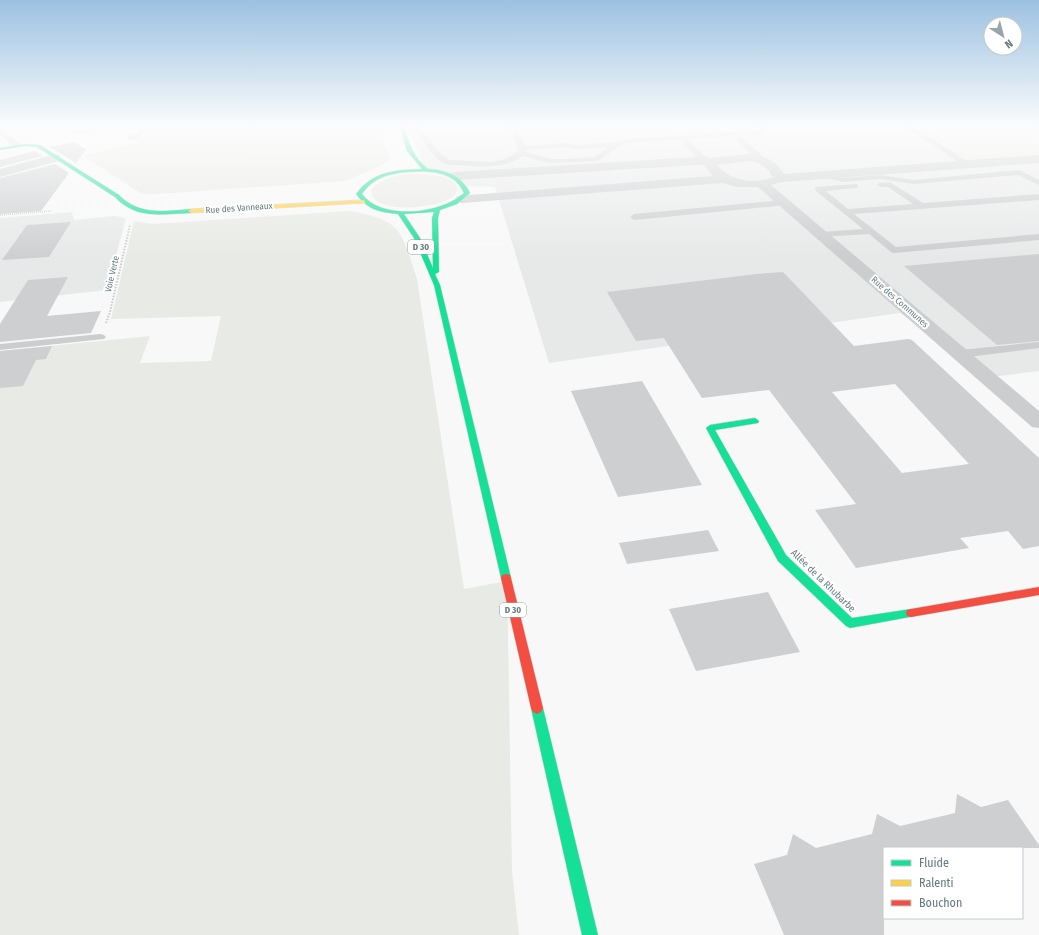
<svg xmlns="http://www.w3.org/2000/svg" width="1039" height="935" viewBox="0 0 1039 935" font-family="'Fira Sans Condensed',sans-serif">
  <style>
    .built { fill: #e7e9e8 }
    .green { fill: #e8eae5 }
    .building { fill: #cdcfd0; fill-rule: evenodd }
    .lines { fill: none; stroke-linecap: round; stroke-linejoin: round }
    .fast-casing { stroke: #d4d5d6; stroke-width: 1 }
    .slow-casing { stroke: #d4d5d6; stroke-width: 1 }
    .jam-casing { stroke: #d4d5d6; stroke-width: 1 }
    .path-far1 { stroke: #c9cacb; stroke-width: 1.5; stroke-dasharray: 1 1; stroke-linecap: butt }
    .path { stroke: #c9cacb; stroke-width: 2; stroke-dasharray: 1.5 1.5; stroke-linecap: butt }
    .lane { fill: #cbcdce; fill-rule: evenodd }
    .street { fill: #cbcdce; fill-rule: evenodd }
    .fast { fill: #16e098; fill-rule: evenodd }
    .slow { fill: #ffcf43; fill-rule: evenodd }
    .jam { fill: #f24e42; fill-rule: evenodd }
    .labels { text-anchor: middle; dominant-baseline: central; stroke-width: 4; stroke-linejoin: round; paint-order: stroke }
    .far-street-label { font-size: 9px; fill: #647a82; stroke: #fff }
    .shield { fill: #fff; stroke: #92a2a8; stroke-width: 1 }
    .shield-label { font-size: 9px; font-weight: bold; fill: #647a82 }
    .street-label { font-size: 10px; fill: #647a82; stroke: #fff }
  </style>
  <rect width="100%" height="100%" fill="#f8f8f8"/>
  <!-- built -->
  <g class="built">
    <path d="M 408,127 L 925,127 L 970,154 L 1039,150 L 1039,371 L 991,377 L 900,313 L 549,363 L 495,187 L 466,186 L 464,183 L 426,170 Z"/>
    <path d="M 72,212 L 74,220 L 114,216 L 126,218 L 107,290 L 0,302 L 0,218 Z"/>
  </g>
  <!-- green -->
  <g class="green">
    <path d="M 141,127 L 378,127 L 390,159 L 378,167 L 345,181 L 156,194 L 142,194 L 83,156 L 133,143 L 130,140 L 143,129 Z"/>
    <path d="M 922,127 L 1039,127 L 1039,150 L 965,154 Z"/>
    <path d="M 407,174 C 418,174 457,173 457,189 C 457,193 454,196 451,198 C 436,208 372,216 371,190 C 379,179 394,176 407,174 Z"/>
    <path d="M 349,211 C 363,213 382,217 393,226 C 405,235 412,265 417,279 L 464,589 L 507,581 L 512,871 L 519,935 L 0,935 L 0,351 L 150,336 L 140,363 L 211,361 L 221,316 L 111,319 L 134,221 L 153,224 Z"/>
  </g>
  <!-- building -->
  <g class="building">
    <path d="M 74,142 L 86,149 L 76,163 L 50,147 Z"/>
    <path d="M 35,151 L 43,156 L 0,167 L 0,160 Z"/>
    <path d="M 55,164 L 69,173 L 41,211 L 0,214 L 0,178 Z"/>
    <path d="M 71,222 L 49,257 L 2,260 L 27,225 Z"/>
    <path d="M 1039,254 L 1039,341 L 997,345 L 904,266 Z"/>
    <path d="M 783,272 L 854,346 L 908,339 L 912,340 L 1039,458 L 1039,546 L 1023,549 L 1008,531 L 960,538 L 969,548 L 856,568 L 815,510 L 856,504 L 769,390 L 702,398 L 664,338 L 636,341 L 607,292 L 757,274 ZM 895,384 L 969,464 L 902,473 L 832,392 Z"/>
    <path d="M 68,277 L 47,316 L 101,311 L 91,333 L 0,342 L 0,324 L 28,280 Z"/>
    <path d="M 52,346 L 46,359 L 36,360 L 23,386 L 0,388 L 0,351 Z"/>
    <path d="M 642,381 L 680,446 L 702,485 L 618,497 L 571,391 Z"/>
    <path d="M 708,530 L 719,551 L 627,564 L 619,543 Z"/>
    <path d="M 768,592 L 800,652 L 696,671 L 669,609 Z"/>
    <path d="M 957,794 L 981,807 L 1008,800 L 1039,845 L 1039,848 L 884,848 L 884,935 L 784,935 L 754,864 L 787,855 L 793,834 L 816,848 L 872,834 L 877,814 L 900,826 L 955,813 Z"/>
  </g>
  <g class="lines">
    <defs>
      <g id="fast">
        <path d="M 400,127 L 404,127 C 409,143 413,157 427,168 C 429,170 435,169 438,170 C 453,173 463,179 470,193 L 457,204 L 440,210 L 438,218 L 439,272 L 435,274 L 440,285 L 511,578 L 510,581 L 506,582 L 502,581 L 501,578 L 434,285 L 414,238 L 398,214 C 379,212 368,210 356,194 C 373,171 395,170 422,169 L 407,151 ZM 407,172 C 428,171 454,170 464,193 C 441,214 382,221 362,194 C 373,178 388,174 407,172 ZM 434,212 L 432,218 L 433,268 L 420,238 L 404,214 Z"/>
        <path d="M 25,144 L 40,145 L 119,195 C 140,216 164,211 191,209 L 194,211 L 191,213 C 163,214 136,220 115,197 L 37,147 L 25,146 L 0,150 L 0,148 Z"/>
        <path d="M 755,418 L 759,421 L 758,423 L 715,430 L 786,555 L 852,618 L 911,609 L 915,610 L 916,613 L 915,616 L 850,628 L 846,626 L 778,561 L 706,428 L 710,425 Z"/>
        <path d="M 537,702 L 541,704 L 543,708 L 598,935 L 582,935 L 531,708 L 533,704 Z"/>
      </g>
      <path id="slow" d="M 363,200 L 365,201 L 365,203 L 191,213 L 188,211 L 191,209 Z"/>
      <g id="jam">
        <path d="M 506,574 L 510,575 L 511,578 L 543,708 L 541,712 L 537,714 L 533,712 L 531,708 L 501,578 L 502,575 Z"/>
        <path d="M 1039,587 L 1039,595 L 911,617 L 907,616 L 906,613 L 907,610 L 911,609 Z"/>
      </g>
    </defs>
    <!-- fast casing -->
    <use href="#fast" class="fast-casing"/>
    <!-- slow casing -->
    <use href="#slow" class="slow-casing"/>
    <!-- jam casing -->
    <use href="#jam" class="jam-casing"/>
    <!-- path-far1 -->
    <path class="path-far1" d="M 0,215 L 51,211"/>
    <!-- path -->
    <path class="path" d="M 106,323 L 110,312 L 130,225"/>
    <!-- lane -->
    <g class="lane">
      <path d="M 88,127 L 100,127 L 78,134 L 74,132 Z"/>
      <path d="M 138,127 L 145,128 L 147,129 C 143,135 136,141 128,140 L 128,136 L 138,132 L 139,129 Z"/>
      <path d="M 413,127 L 420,127 L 437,150 L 449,160 L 492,162 L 505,159 L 518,152 L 518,148 L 509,127 L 516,127 L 525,146 L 564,143 L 577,145 L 617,142 L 628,139 L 756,130 L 757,127 L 764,127 L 762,134 L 740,136 L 766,159 L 762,161 L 759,161 L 732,136 L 687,139 L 704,155 L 714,162 L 710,164 L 698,159 L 679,139 L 628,143 L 620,146 L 597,161 L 550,163 L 523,156 C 503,169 482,167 460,165 C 453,165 446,166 440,161 C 429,152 421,138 413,127 ZM 564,147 L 577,149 L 608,147 L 595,157 L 567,159 L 550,159 L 526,152 L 526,150 Z"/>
      <path d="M 905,127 L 913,127 L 972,164 L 971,166 L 965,166 Z"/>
      <path d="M 0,129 L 20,143 L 20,147 L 14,147 L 0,135 Z"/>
      <path d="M 1019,170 L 1039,180 L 1039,185 L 1018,175 L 914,184 L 880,179 L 843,182 L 822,177 L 821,175 L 825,173 L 843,178 L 880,175 L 914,180 Z"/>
      <path d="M 890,182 L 923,203 L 1039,194 L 1039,200 L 854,214 L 896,247 L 1039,234 L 1039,240 L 894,253 L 891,252 L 869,234 L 819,237 L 817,235 L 822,232 L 863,229 L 816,191 L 815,189 L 816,187 L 857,184 L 858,186 L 857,188 L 854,188 L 826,191 L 848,209 L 913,204 L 888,187 L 881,187 L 877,185 L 878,183 Z"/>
      <path d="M 784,200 L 787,201 L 788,203 L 787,205 L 634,220 L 630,217 L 634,214 Z"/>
      <path d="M 100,334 L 104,335 L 106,337 L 104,339 L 0,350 L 0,344 Z"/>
      <path d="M 1039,342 L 1039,348 L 960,358 L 956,356 L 954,354 L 956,352 L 960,350 Z"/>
    </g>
    <!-- street -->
    <g class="street">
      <path d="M 55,154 L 59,155 L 61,158 L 59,161 L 0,177 L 0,169 Z"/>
      <path d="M 749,154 C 765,156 775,160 784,174 L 1039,155 L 1039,163 L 782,182 L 771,185 L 1039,411 L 1039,428 L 1032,427 L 758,187 L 737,187 L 723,183 L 462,203 L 457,202 L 455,199 L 457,196 L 713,176 L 704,165 L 696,165 L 455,180 L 451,179 L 449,176 L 451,173 L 455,172 L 696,157 L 709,158 ZM 749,161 C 760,162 767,167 773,177 C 753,185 731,181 717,165 Z"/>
    </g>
    <!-- fast -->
    <use href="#fast" class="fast"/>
    <!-- slow -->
    <use href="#slow" class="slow"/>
    <!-- jam -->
    <use href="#jam" class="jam"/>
  </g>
  <!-- sky -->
  <linearGradient id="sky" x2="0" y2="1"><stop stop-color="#9cc1e1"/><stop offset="0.49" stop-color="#fcfcfc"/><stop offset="1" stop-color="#fcfcfc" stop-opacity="0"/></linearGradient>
  <rect width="1039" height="258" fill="url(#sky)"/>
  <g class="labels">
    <!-- far-street labels -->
    <g class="far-street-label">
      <text transform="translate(239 208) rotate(-4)">Rue des Vanneaux</text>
      <text transform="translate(112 274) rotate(-77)">Voie Verte</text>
      <text transform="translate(900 302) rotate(41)">Rue des Communes</text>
    </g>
    <!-- shield labels -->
    <g class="shield">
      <rect x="408" y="240" width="26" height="14" rx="3"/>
      <rect x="500" y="603" width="26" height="14" rx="3"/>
    </g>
    <g class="shield-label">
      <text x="421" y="247">D 30</text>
      <text x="513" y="610">D 30</text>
    </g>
    <!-- street labels -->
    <g class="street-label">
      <text transform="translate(823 581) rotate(44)">Allée de la Rhubarbe</text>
    </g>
  </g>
  <!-- legend -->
  <rect x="883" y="847" width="140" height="72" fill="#ffffff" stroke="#c1cacd"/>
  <rect x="891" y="860" width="20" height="6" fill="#16e098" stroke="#c1cacd"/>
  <text x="919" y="867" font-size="12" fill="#647a82">Fluide</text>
  <rect x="891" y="880" width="20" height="6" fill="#ffcf43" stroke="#c1cacd"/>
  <text x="919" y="887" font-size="12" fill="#647a82">Ralenti</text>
  <rect x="891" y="900" width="20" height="6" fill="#f24e42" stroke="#c1cacd"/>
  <text x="919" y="907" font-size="12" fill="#647a82">Bouchon</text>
  <!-- north arrow -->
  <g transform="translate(1003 36) rotate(144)"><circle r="19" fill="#ffffff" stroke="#c1cacd"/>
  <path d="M0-3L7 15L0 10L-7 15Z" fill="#98a6ab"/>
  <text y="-6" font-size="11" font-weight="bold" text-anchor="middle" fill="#647a82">N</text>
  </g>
</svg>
